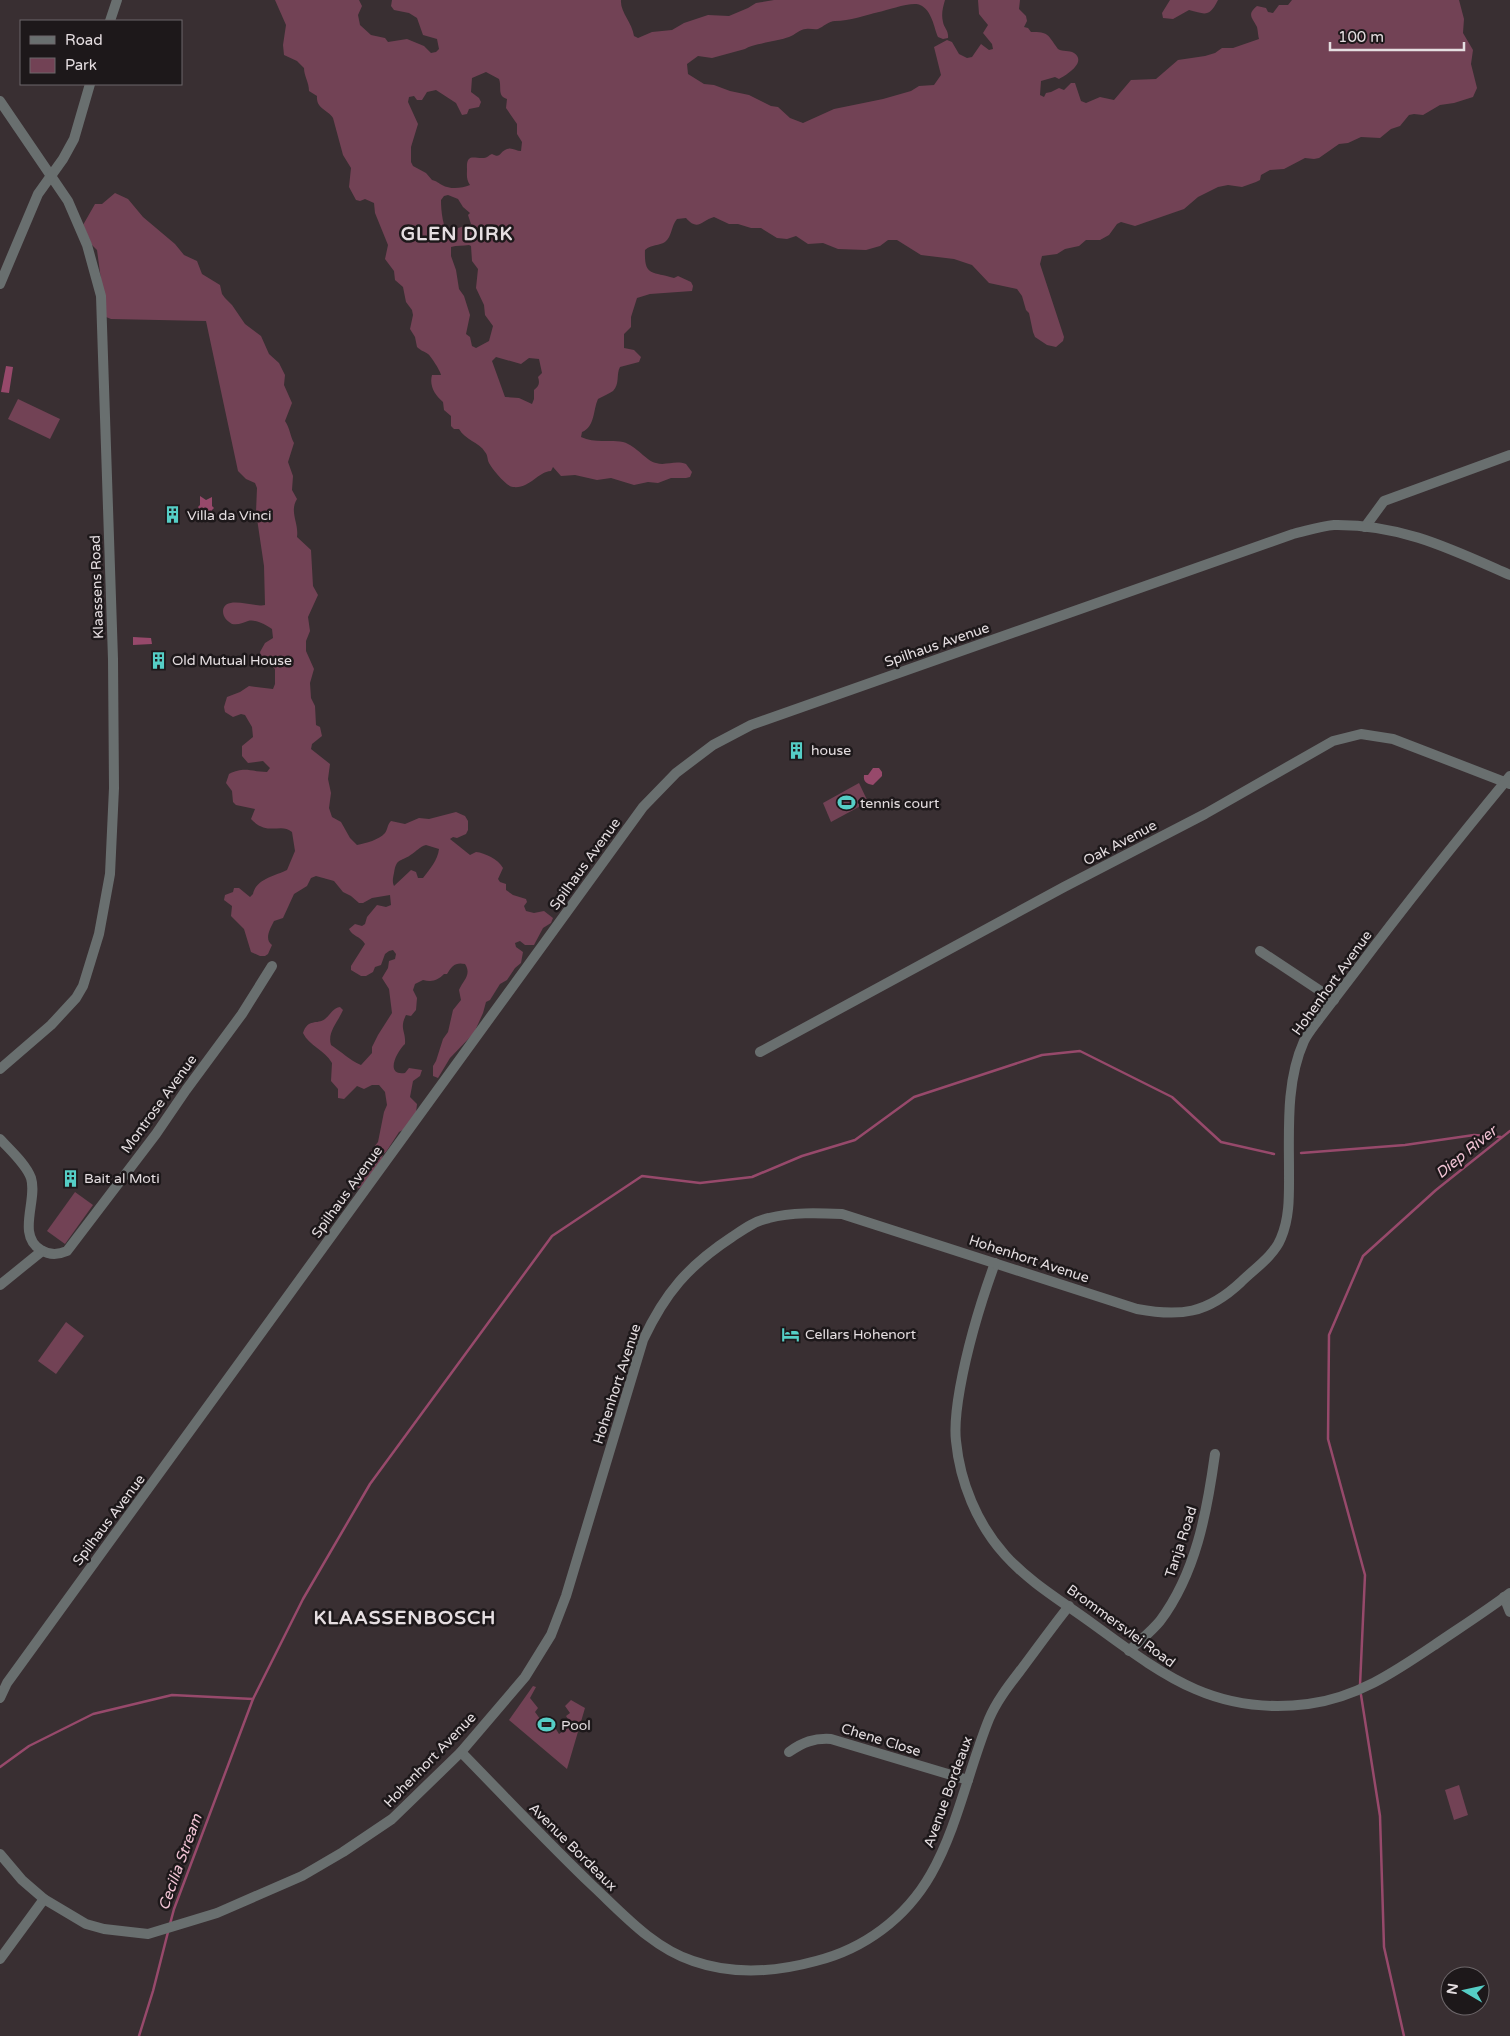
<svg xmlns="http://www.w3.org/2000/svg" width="1510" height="2036" viewBox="0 0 1510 2036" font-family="'Varela Round',sans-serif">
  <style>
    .green { fill: #724255; fill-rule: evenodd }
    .water { fill: #97496b }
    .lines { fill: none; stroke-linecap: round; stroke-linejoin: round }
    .stream { stroke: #97496b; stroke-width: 2.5 }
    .minor { stroke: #696f6f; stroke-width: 10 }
    .tertiary { stroke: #696f6f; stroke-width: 10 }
    .labels { text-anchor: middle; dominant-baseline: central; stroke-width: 5; stroke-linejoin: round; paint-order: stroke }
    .poi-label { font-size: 14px; fill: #e5dee1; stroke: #1d181a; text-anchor: start }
    .street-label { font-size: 14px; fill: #e5dee1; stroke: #1d181a }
    .water-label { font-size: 15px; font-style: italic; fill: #f2c4d5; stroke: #1d181a }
    .district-label { font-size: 19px; font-weight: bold; letter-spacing: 1px; fill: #e5dee1; stroke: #1d181a }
  </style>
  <rect width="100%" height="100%" fill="#392f32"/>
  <!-- green -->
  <g class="green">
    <path d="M 275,0 L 359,0 L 362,6 L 358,15 L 360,25 L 371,35 L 385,38 L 388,42 L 407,39 L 424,46 L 431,53 L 436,52 L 439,49 L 437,39 L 423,35 L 417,18 L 409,13 L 394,10 L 391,6 L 392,0 L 621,0 C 620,12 632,22 634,36 L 638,38 L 652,32 L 672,30 L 684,23 L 708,15 L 729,16 L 748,8 L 756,3 L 774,0 L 945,0 C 943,7 941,14 943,22 C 944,28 949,31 948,38 L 943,39 L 938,37 C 934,28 932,10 920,5 C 913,1 888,10 879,12 C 865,15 850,21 835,21 C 829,21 823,27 818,29 C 814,30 810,28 806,29 C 800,29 795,35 789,37 C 778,41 752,44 745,49 L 712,58 L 698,56 L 687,64 L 688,74 L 704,84 L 714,85 L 730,91 L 749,95 L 771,106 L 778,107 L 790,118 L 803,123 L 834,109 L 883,99 L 911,91 L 919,86 L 934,85 L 941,75 L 934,47 L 947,40 L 952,42 L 959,54 L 967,58 L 972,57 L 981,44 L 989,50 L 993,49 L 992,44 L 983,33 L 988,25 L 979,14 L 978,0 L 1020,0 L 1019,9 L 1026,16 L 1027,21 L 1024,27 L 1028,28 L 1031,32 C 1049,32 1047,34 1058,49 C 1063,52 1069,50 1074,53 C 1087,62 1067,75 1059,79 L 1055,77 L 1041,81 L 1040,95 L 1044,97 L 1046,93 L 1051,92 L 1059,88 L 1064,90 L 1071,83 L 1075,83 L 1081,101 L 1086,103 L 1100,97 L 1114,100 L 1131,80 L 1156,79 L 1178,60 L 1205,56 L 1215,53 L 1222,48 L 1233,48 L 1259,39 C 1258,36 1258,31 1257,27 C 1253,18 1246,15 1257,6 L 1266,8 L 1268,12 L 1273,13 L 1279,5 L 1288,5 L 1292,0 L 1459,0 L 1464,19 L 1463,33 L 1473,50 L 1471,64 L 1477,88 L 1473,97 L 1454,103 L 1440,105 L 1423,115 L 1414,114 L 1409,115 L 1400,126 L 1391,129 L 1380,138 L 1361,137 L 1348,143 L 1339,144 L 1319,158 L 1314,159 L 1305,158 L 1284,169 L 1270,170 L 1261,175 L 1260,180 L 1256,182 L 1242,187 L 1228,185 L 1218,187 L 1198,197 L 1184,209 L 1135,226 L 1121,222 L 1117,224 L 1109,235 L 1100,240 L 1086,240 L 1079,246 L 1065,249 L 1057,254 L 1042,256 L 1040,264 L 1064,337 L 1063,341 L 1056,347 L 1047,345 L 1035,337 L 1033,332 L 1029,313 L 1026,310 L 1022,296 L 1017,289 L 989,283 L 972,265 L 954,259 L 921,255 L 897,240 L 888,240 L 880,246 L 866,250 L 838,249 L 823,243 L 808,244 L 796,236 L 787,239 L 777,238 L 761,228 L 751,228 L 738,224 L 729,224 L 714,217 C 702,220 698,232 686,218 L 677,219 C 671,226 672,237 665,242 C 659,246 652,244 645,250 C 644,277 652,271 674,278 L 678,276 L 691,282 L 693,286 L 692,291 L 650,294 L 637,298 L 631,317 L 631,327 L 624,334 L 624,348 L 634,350 L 641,357 L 639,362 L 620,367 C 616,374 620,384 613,391 C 609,394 603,396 598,399 C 593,410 595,427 582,432 L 581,437 C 595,444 609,439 623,442 C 637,446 646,461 656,463 C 666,466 675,460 686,464 L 692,472 L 690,477 L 686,478 L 671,478 L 658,483 L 648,482 L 634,485 L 611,478 L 597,480 L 575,475 L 561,476 L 553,467 L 551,471 C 537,472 530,489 513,487 C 507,487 492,469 489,463 C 487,459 488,455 485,452 C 479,442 465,440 459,429 L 454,429 L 451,426 L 451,416 L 444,410 L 443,402 C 435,395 429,386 432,375 L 441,375 C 441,372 431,356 428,354 C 424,351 421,351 417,347 L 415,337 L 410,329 L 413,315 L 412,310 L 406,302 L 403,287 L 395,280 L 394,271 L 385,259 L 388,245 L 375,213 L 374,203 L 365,199 L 360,201 L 356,200 L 349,187 L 351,168 L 343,155 L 333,118 C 327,109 316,109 317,96 L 309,91 C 309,82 304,76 304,68 L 297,61 L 284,55 L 283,45 L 286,25 ZM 486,72 L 499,79 C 502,87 497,96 507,99 L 506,108 L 517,124 L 517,134 L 522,142 L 521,151 C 516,151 512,147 507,149 C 499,152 501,159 492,154 C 489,155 487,158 484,158 C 475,159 466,152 467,169 C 467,175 466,179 470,185 C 462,188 451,190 442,185 C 438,183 437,181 432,180 L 426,173 L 413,166 L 411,162 L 411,147 L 418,124 L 408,102 L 409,97 L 414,96 L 417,100 L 422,100 L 427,92 L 436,90 L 456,103 L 462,115 L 467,114 L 469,109 L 479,107 L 481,102 L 479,98 L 471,92 L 472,78 ZM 448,195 L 458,199 L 463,207 L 470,213 L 468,215 L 471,224 L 458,228 L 454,237 L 449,237 C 443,227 441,212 441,200 L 444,196 ZM 469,245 L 471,246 L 472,261 L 478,269 L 476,288 L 484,305 L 485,315 L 493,326 L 489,341 L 476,348 L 472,346 L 470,337 L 466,334 L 470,315 L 464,296 L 459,289 L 456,270 L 451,256 L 451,247 C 457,245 463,246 469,245 ZM 496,357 L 521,364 L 529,358 L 539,359 L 542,373 L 538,377 C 540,383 539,386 534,390 L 534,399 L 532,404 L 519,398 L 505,397 L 492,361 Z"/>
    <path d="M 1170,0 L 1218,0 C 1209,18 1205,14 1189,10 L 1173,19 L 1163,18 L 1162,13 Z"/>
    <path d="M 115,193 L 128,199 L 143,217 L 175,244 L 184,255 L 197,261 L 202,274 L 220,285 L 222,294 L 225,298 L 232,305 L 245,324 L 261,336 L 269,354 L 279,363 L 285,375 L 284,385 L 292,403 L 285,421 C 290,428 290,436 294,443 L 288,462 L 293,476 L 292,490 L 297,499 C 289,512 299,523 297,537 L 311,550 L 313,586 L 318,595 L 308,617 L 310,631 L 306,641 L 306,651 L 314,669 L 310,683 L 311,698 L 315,706 L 316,725 L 320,727 L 322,736 L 312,744 L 311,749 L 330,764 L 328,779 L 331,793 L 329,808 L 332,817 L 341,822 L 350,838 L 357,845 C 366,843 379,840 385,833 C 388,829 387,825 391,821 L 405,824 L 419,818 L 429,819 L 456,812 L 465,816 L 468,821 L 468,830 L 466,834 L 457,838 L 453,837 L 450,839 L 470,855 L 476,852 C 485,853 498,859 503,868 L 498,879 L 500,882 L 506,884 L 506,890 L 513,895 L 526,899 L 527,902 L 524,906 L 526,911 L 534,913 L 544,911 L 553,918 L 551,923 L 543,928 L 534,945 L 525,945 L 520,941 L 515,943 L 516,947 L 523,952 L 521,963 L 515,968 L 507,980 L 500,984 L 490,1000 L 486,1002 L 483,1013 L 474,1033 L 450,1058 L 438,1078 L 433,1076 L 433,1066 L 436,1061 L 443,1039 L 448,1032 L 453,1010 L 461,1000 L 459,990 C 463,980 472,975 465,964 C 455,962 452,966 447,974 L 444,974 C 437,981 432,982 423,980 L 415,984 L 413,990 L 417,998 L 416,1010 L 411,1016 L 406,1015 C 399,1029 406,1031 405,1044 C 397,1051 384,1076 405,1073 L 409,1068 L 422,1070 L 420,1076 L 413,1081 L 410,1097 L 417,1104 L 416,1113 L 405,1129 L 399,1132 L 386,1152 L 383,1154 L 381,1164 L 360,1188 L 358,1188 L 357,1184 L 367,1168 L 370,1152 L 378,1142 L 384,1112 L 387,1105 L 385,1092 L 379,1085 L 372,1085 L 364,1089 L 357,1086 L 344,1099 L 338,1098 L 338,1089 L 331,1081 L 332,1063 C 325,1050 309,1046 303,1033 C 308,1018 317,1025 325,1019 C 330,1015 333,1008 340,1007 L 343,1010 C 338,1022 327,1032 331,1045 C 342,1052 349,1060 361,1065 L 372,1053 L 372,1047 L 378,1035 L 392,1013 L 389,989 L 382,978 L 388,968 L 389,961 L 395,959 L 396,954 L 393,950 L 389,951 L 385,954 L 381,965 L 375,967 L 373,972 L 366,976 L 361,976 L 351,970 L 351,966 L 365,944 C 360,936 352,936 349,929 L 355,924 L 362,926 L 365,924 L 367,917 L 377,905 L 386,907 L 391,905 L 390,895 L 372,898 L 363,903 L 359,903 L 351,896 L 343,892 L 334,881 L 316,876 L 311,878 L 307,886 L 294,894 L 283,918 L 274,921 C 270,929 264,939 272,945 L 268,954 L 265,956 L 260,956 L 251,952 L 244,929 L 231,916 L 232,906 L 224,900 L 225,895 L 233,892 L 234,888 L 239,888 L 250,897 L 253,894 C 256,879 275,876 287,870 L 295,851 L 292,832 C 281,822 268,837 251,819 L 255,809 L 236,805 L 233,802 L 232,791 L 226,783 L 229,774 C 245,766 251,772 267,772 L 270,768 L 263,761 L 248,763 L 242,756 L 242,746 L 253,737 L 252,727 L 245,715 L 241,714 L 233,717 L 225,712 L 224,707 L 227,697 L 240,692 L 249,686 L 273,689 L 275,684 L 275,669 L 261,657 L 260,652 L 265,643 L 273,638 L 272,629 C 266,625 256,619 248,621 C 242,623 239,625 232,624 C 227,621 223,617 223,611 C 224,594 256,608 265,605 L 264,566 L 256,512 L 257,488 L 255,483 L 246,479 L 238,471 L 206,321 L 111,319 L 106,317 L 97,250 L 92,245 L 83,225 L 95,204 L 102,204 ZM 426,845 L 439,849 C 438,860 429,870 423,878 L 418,878 L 416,872 L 411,870 L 394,886 C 392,881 393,878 394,873 C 396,857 402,862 412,854 C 417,851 419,847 426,845 Z"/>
    <path d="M 18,399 L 60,419 L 50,439 L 8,419 Z"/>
    <path d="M 859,783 L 868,802 L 831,822 L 823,803 Z"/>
    <path d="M 75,1192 L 93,1205 L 65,1244 L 47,1231 Z"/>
    <path d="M 66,1322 L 84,1336 L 56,1374 L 38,1361 Z"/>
    <path d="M 533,1686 L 536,1687 L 530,1698 L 538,1708 L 535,1712 L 548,1730 L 554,1726 L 559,1734 L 572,1725 L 566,1716 L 570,1713 L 565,1706 L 571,1700 L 585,1708 L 567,1769 L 509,1720 Z"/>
    <path d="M 1459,1785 L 1468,1815 L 1454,1820 L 1445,1790 Z"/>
  </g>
  <!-- water -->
  <g class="water">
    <path d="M 6,366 L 13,367 L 9,393 L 1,392 Z"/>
    <path d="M 200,496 L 206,500 L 212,497 L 212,506 L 214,508 L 212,510 L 212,519 L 206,515 L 200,518 L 200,510 L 198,507 L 200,505 Z"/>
    <path d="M 133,637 L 151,638 L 152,644 L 133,645 Z"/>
    <path d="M 873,768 L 879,768 L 882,772 L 882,776 L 873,785 C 867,784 863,782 864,775 L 868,775 Z"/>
  </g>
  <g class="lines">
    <!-- stream -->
    <g class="stream">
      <path d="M 1301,1153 L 1405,1145 L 1474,1135 L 1501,1137"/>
      <path d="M 1360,1685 L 1365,1575 L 1328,1439 L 1329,1335 L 1363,1256 L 1436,1190 L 1510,1131"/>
      <path d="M 1361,1695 L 1380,1816 L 1384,1947 L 1404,2036"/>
      <path d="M 0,1767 L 29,1746 L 93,1714 L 172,1695 L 253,1699 L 303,1599 L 370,1484 L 552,1236 L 642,1176 L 700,1183 L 752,1177 L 802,1156 L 855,1140 L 914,1097 L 1042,1055 L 1080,1051 L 1172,1097 L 1221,1142 L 1274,1154"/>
      <path d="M 170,1924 L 174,1909 L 253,1699"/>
      <path d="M 139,2036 L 153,1991 L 168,1932"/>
    </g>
    <!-- minor -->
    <g class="minor">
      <path d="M 0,101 L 68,201 L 87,245 L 101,296 L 113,659 L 114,788 L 110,874 L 99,934 L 83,986 L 76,998 L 51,1025 L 0,1069"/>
      <path d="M 1365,527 L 1384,501 L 1510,455"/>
      <path d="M 1260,951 L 1334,1000"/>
      <path d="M 760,1052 L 1064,887 L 1205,814 L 1333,741 L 1361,734 L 1393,739 L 1510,784"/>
      <path d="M 0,1139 C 10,1150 26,1164 31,1178 C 38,1200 16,1235 41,1250 C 49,1255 58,1255 67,1251 L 156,1134 L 186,1090 L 242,1014 L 272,966"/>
      <path d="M 0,1285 L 42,1251"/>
      <path d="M 1504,1597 L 1510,1612"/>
      <path d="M 1129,1651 C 1139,1641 1151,1632 1160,1621 C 1196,1573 1207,1512 1215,1454"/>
      <path d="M 0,1698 L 7,1683 L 86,1574 L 643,807 L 676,773 L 713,745 L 751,725 L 1293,534 C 1306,531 1321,526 1334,525 C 1401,524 1451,549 1510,575"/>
      <path d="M 461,1752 C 505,1797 548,1843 593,1886 C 623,1914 653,1948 693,1961 C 733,1975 776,1972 816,1961 C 864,1949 906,1918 931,1874 C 958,1826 968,1771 989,1719 C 997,1700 1010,1684 1023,1667 C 1038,1647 1053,1626 1069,1606"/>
      <path d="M 789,1752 C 803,1742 814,1738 831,1739 L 968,1780"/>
      <path d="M 0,1854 L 22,1880 L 44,1899"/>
    </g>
    <!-- tertiary -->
    <g class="tertiary">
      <path d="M 110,21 L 117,0"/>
      <path d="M 0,284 L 38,194 L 63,159 L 74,139 L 90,84"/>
      <path d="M 995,1263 C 980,1304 968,1344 960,1388 C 957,1405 954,1424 956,1441 C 960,1482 977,1524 1005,1555 C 1029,1582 1063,1602 1093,1624 C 1163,1675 1215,1716 1308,1704 C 1357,1698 1396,1671 1436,1644 C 1461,1627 1486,1611 1510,1593"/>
      <path d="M 0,1959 L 44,1899 L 86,1924 L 104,1929 L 148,1934 L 217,1913 L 302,1876 L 343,1852 L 392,1819 L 461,1752 L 525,1677 L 551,1635 L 566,1596 L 643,1340 C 665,1293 688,1266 732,1237 C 744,1229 755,1221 769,1218 C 792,1212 818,1213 842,1214 L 1137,1309 C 1180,1317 1207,1314 1241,1282 C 1254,1269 1274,1256 1281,1238 C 1290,1217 1289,1194 1289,1171 C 1289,1128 1286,1081 1304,1041 C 1308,1033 1314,1026 1319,1019 C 1332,1002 1345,985 1358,968 C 1407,903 1458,839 1510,776"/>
    </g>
  </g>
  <!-- icons -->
  <defs>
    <symbol id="building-bare" viewBox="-9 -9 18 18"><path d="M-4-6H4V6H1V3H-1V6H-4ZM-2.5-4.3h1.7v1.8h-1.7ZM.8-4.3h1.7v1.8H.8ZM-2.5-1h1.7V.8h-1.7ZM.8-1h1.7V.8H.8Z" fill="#55cec6" stroke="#1d181a" stroke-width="2.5" paint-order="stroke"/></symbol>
    <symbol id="stadium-bare" viewBox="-9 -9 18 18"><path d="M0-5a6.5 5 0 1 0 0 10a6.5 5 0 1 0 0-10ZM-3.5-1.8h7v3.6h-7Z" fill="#55cec6" stroke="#1d181a" stroke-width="2.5" paint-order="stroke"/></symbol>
    <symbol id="hotel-bare" viewBox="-9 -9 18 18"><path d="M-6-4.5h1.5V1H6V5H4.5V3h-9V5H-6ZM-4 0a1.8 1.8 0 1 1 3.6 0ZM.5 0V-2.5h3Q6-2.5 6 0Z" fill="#55cec6" stroke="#1d181a" stroke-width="2.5" paint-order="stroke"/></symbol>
  </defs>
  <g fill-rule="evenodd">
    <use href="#building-bare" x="160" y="502" width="25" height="25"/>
    <use href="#building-bare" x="146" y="648" width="25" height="25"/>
    <use href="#building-bare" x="784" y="738" width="25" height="25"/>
    <use href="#stadium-bare" x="834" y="790" width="25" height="25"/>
    <use href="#building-bare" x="58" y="1166" width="25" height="25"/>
    <use href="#hotel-bare" x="778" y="1322" width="25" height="25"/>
    <use href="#stadium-bare" x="534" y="1712" width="25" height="25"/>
  </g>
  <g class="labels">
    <!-- poi labels -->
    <g class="poi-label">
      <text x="187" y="515">Villa da Vinci</text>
      <text x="172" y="660">Old Mutual House</text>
      <text x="811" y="750">house</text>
      <text x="860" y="803">tennis court</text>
      <text x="84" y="1178">Bait al Moti</text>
      <text x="805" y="1334">Cellars Hohenort</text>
      <text x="561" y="1725">Pool</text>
    </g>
    <!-- street labels -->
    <g class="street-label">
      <text transform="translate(97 587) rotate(-92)">Klaassens Road</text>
      <text transform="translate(937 645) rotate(-19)">Spilhaus Avenue</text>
      <text transform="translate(1120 843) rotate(-28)">Oak Avenue</text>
      <text transform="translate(585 864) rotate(-54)">Spilhaus Avenue</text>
      <text transform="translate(1332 983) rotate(-54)">Hohenhort Avenue</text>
      <text transform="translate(159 1104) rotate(-54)">Montrose Avenue</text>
      <text transform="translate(347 1192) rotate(-54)">Spilhaus Avenue</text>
      <text transform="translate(1029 1259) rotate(18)">Hohenhort Avenue</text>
      <text transform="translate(617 1384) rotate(-72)">Hohenhort Avenue</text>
      <text transform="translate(109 1520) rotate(-53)">Spilhaus Avenue</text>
      <text transform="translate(1181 1542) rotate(-72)">Tanja Road</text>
      <text transform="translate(1121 1626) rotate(36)">Brommersvlei Road</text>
      <text transform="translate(881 1740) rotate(17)">Chene Close</text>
      <text transform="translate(430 1760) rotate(-46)">Hohenhort Avenue</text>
      <text transform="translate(948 1792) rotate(-70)">Avenue Bordeaux</text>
      <text transform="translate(573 1847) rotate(45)">Avenue Bordeaux</text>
    </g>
    <!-- water labels -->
    <g class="water-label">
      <text transform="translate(1466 1152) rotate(-39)">Diep River</text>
      <text transform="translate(180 1862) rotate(-70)">Cecilia Stream</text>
    </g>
    <!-- district labels -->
    <g class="district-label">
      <text x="457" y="234">GLEN DIRK</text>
      <text x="405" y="1618">KLAASSENBOSCH</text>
    </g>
  </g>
  <!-- legend -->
  <rect x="20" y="20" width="162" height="65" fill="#1d181a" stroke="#6d676a"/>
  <rect x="30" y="36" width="25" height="8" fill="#696f6f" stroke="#6d676a"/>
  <text x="65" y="45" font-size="15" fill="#e5dee1">Road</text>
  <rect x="30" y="58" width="25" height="15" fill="#724255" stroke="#6d676a"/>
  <text x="65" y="70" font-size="15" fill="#e5dee1">Park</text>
  <!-- north arrow -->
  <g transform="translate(1465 1991) rotate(279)"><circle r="24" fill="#1d181a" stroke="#6d676a"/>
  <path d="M0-4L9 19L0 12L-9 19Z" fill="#55cec6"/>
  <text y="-8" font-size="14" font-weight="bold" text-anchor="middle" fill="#e5dee1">N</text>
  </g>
  <!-- scale -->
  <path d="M1330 42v8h134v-8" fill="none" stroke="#e5dee1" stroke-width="2.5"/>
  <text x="1338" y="42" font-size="15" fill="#e5dee1" stroke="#1d181a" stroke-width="4" paint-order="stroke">100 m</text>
</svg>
